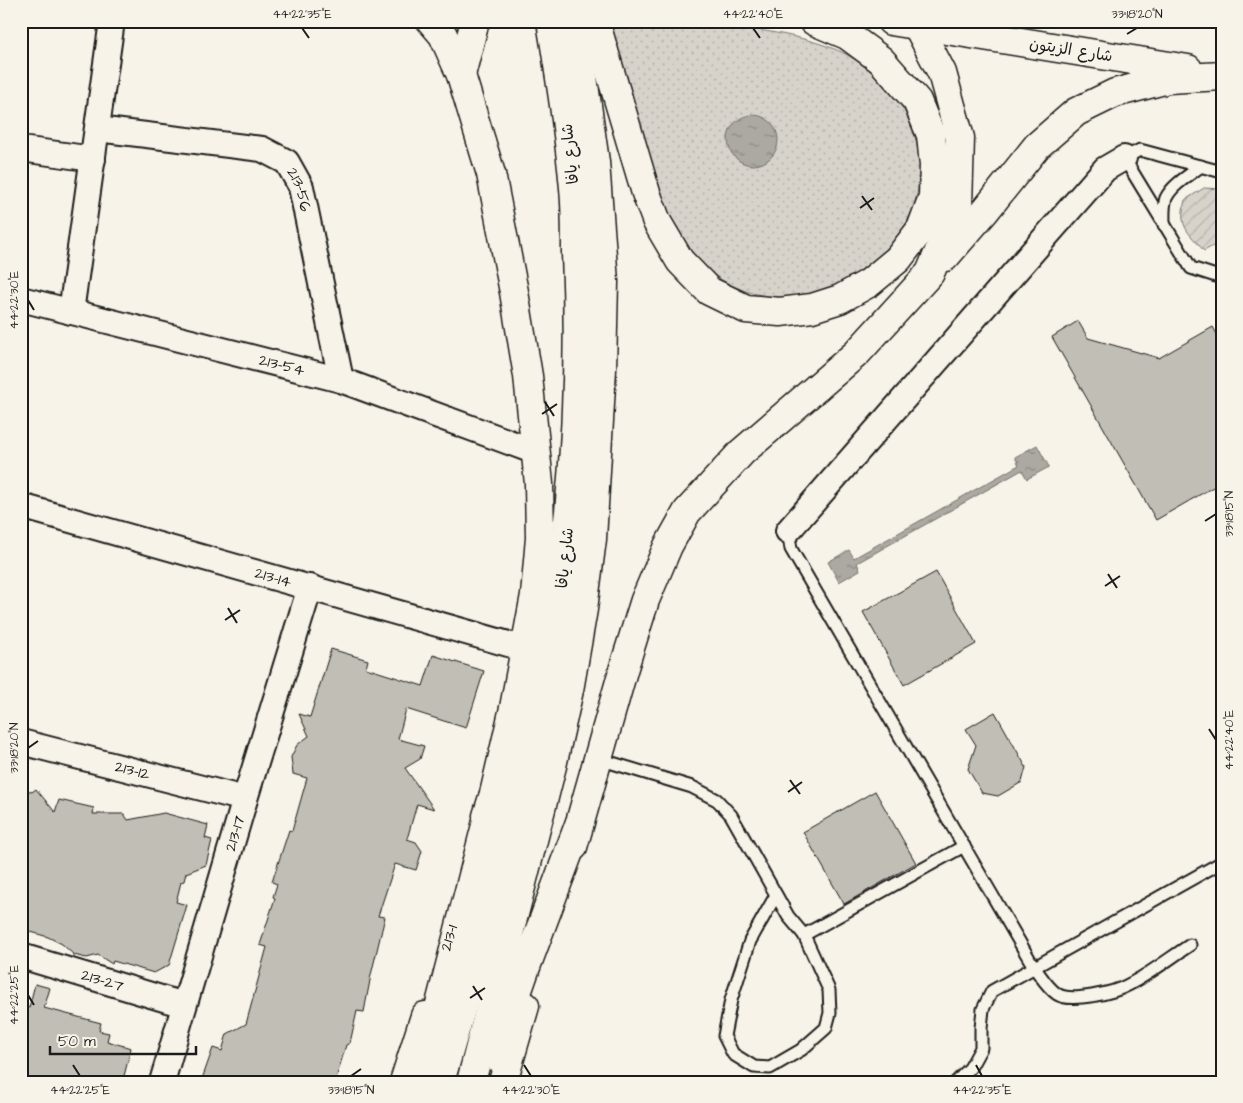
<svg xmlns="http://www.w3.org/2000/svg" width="1243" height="1103" viewBox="0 0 1243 1103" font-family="'Architects Daughter','Playpen Sans Arabic',sans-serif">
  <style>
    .grass { fill: url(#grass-dots); stroke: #7a7874 }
    .garden { fill: url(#garden-furrows); stroke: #7a7874 }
    .water { fill: url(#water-ripples); stroke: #72716c }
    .building { fill: #c0beb5; stroke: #1c1c1c }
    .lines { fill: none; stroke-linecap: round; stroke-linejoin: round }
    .lane-casing { stroke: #1c1c1c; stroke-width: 15 }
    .street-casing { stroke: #1c1c1c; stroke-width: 28 }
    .secondary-casing { stroke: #1c1c1c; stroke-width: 31 }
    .highway-casing { stroke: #1c1c1c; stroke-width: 31 }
    .lane { stroke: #f7f3e8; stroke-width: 11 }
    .street { stroke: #f7f3e8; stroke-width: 24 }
    .secondary { stroke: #f7f3e8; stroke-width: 28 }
    .highway { stroke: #f7f3e8; stroke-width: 28 }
    .ticks { fill: none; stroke: #1c1c1c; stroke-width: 2 }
    .labels { text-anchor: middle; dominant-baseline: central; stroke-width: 4.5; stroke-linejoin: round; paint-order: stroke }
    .street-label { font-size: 16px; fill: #1c1c1c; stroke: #f7f3e8 }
    .neatline { fill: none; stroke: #1c1c1c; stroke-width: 2 }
    .ticks-label { font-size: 12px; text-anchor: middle; fill: #1c1c1c }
  </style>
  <defs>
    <pattern id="grass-dots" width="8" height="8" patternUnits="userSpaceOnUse" patternTransform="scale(1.25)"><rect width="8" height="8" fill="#d7d3cb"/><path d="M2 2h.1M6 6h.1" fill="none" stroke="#b8b5ae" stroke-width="1.8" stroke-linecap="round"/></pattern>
    <pattern id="garden-furrows" width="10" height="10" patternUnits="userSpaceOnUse" patternTransform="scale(1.25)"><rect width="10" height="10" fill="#d7d3cb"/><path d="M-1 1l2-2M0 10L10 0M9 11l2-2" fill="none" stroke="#b8b5ae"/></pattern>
    <pattern id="water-ripples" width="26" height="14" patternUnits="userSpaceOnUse" patternTransform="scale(1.25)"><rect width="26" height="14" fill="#aca9a2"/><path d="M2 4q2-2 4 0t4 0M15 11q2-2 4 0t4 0" fill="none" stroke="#8b8983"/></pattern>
  </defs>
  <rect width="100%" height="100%" fill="#f7f3e8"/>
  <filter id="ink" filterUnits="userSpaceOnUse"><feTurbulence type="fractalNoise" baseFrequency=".02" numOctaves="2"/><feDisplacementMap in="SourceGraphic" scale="10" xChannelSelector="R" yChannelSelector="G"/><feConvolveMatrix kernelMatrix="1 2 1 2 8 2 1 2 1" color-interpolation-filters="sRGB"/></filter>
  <g filter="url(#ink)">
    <!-- grass -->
    <path class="grass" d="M 607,21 C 631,21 655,21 679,21 C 690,21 701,20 712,22 C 726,23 740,26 754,29 C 783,34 811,39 837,50 C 866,62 895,90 908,118 C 967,248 786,363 690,253 C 685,248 682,240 678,233 C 673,223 666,214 662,204 C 652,183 648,158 641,135 C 630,97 619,59 607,21 Z"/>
    <!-- garden -->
    <path class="garden" d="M 1204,188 L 1222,189 L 1222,241 L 1204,251 C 1188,231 1178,228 1185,200 Z"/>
    <!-- water -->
    <g class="water">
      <circle cx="753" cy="140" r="25"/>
      <path d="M 1037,445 L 1049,467 L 1027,479 L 1022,470 L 857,563 L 860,570 L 839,582 L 828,562 L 849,550 L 854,558 L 1019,465 L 1015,457 Z"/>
    </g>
    <!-- building -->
    <g class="building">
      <path d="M 1078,321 L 1088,338 L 1159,358 L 1213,327 L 1222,343 L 1222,482 L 1156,520 L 1052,337 Z"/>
      <path d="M 936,572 L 976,644 L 904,685 L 863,612 Z"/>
      <path d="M 331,649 L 368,660 L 366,668 L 423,686 L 433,655 L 484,671 L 466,728 L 406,709 L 398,739 L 424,746 L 420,759 L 405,768 L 434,809 L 417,804 L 407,839 L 416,842 L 422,851 L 416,870 L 395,864 L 378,916 L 385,917 L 371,975 L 364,1012 L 357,1011 L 350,1043 L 346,1045 L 335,1082 L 201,1082 L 213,1048 L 222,1051 L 227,1034 L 246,1024 L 267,947 L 260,945 L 275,898 L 273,897 L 277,884 L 272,882 L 289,830 L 292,831 L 307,778 L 293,774 L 291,757 L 297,745 L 309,736 L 299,714 L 310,717 Z"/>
      <path d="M 995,712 L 1026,767 L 1022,782 L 998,796 L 982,793 L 968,769 L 976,745 L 966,729 Z"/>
      <path d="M 21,788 L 32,792 L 36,789 L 55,812 L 59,800 L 94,808 L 93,814 L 124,814 L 128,820 L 164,813 L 208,825 L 205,838 L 212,840 L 206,865 L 186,873 L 184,881 L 181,882 L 176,902 L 187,905 L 169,965 L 154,973 L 113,961 L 112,964 L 98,955 L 87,958 L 82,957 L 74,955 L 62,944 L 48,937 L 21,929 Z"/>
      <path d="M 875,791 L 916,863 L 844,904 L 803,832 Z"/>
      <path d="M 35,984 L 50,988 L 44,1008 L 101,1023 L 99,1031 L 109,1033 L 107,1041 L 131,1048 L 124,1076 L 123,1076 L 121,1082 L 24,1082 L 28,1067 L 21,1066 L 21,1006 L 29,1008 Z"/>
    </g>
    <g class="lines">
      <defs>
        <g id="lane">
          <path d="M 1222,172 L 1140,150 L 1124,158 L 1191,268 L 1222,278"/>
          <path d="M 1164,225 C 1164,216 1163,206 1166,198 C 1173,184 1190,175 1201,166"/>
          <path d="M 788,531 L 791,549 L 1034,967 C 1041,976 1047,987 1057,994 C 1070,1003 1114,993 1128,985 C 1150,974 1170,958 1190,945"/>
          <path d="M 599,759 L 692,787 L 717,800 L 731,815 L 788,916 L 804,935 L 964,846"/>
          <path d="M 776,895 L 750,941 L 731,1000 L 724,1036 L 733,1054 L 754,1067 L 770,1068 L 801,1050 L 826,1028 L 830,1013 L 829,990 L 804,935"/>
          <path d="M 956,1082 L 970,1068 L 981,1048 L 981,1028 L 983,1009 L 992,991 L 1222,862"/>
        </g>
        <g id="street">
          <path id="s1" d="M 97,129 L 262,149 L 287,162 L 301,187 L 341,380"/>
          <path d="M 21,149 L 93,159"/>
          <path id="s2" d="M 21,299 L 341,380 L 536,452"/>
          <path d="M 71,312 L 112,21"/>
          <path id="s3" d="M 21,506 L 526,649"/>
          <path d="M 788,531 L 1105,169 L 1124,158"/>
          <path id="s4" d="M 21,742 L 245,799"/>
          <path id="s5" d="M 21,956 L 184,1005"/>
          <path id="s6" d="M 162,1082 L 245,799 L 310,587"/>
        </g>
        <g id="secondary">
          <path d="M 431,21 L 443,35 L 461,75 L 491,174 L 514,292 L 528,376 L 539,484 L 540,538 L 535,595 L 514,708 L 494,794 L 487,816"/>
          <path d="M 891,21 L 1188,69"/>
          <path d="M 461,75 L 475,21"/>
          <path d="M 945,257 L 985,211 L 1037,146 L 1076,112 L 1115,93 L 1168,79 L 1222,76"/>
          <path d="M 573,847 L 624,667 L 645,600 L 668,546 L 687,512 L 742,452 L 857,353 L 930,273 L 958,206 L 960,138 L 942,73 L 915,21"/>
          <path d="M 404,1082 L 425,1016"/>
          <path d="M 503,1082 L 525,1006"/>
        </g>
        <g id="highway">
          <path d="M 595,21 L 646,193 L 657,222 L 680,261 L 709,291 L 746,309 L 780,312 L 812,308 L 840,299 L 869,283 L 898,259 L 921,229 L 933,197 L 934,165 L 931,135 L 917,101 L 881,60 L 847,35 L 814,21"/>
          <path d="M 495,1056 L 526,967 L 579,825"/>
          <path d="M 420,1082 L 494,794"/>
          <path d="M 440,1082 C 472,969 508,857 533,742 C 568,581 583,417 576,253 C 576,231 576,209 574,188 C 569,132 560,76 551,21"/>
          <path d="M 471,1082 L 552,766 L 569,690 L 583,609 L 592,539 L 602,369 L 604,282 L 595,162 L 575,21"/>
        </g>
      </defs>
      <!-- lane casing -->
      <use href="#lane" class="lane-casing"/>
      <!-- street casing -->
      <use href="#street" class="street-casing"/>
      <!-- secondary casing -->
      <use href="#secondary" class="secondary-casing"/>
      <!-- highway casing -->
      <use href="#highway" class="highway-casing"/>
      <!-- lane -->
      <use href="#lane" class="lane"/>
      <!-- street -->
      <use href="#street" class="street"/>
      <!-- secondary -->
      <use href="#secondary" class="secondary"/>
      <!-- highway -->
      <use href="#highway" class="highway"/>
    </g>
  </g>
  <!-- ticks -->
  <path class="ticks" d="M 302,28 L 309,38M 753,28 L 760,38M 1127,34 L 1137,28M 862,196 L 872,210M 860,208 L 874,198M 28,300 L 34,310M 545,402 L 554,416M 542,414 L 557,404M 1205,521 L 1216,514M 1108,574 L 1117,588M 1105,586 L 1120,576M 228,608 L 237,623M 225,620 L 240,610M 1209,729 L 1216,740M 28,748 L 38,741M 790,780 L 800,794M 788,792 L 802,782M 473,986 L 482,1000M 28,995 L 34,1005M 470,998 L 485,988M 73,1065 L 80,1076M 524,1065 L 531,1076M 976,1065 L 982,1076M 351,1076 L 361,1069"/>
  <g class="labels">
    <!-- street labels -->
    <g class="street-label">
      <text transform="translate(1071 50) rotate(9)">شارع الزيتون</text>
      <text transform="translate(570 154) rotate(-96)">شارع يافا</text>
      <text stroke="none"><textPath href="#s1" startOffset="225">213-56</textPath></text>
      <text stroke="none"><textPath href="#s2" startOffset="269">213-54</textPath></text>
      <text transform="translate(565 558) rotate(-84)">شارع يافا</text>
      <text stroke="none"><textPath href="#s3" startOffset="262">213-14</textPath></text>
      <text stroke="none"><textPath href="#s4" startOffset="115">213-12</textPath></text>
      <text stroke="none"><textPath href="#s6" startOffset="259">213-17</textPath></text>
      <text transform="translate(449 938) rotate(-73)">213-1</text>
      <text stroke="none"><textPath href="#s5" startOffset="85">213-27</textPath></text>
    </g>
  </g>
  <!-- margin -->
  <rect width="1243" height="1103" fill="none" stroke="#f7f3e8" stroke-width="55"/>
  <!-- scale -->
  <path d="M50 1046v8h146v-8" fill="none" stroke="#1c1c1c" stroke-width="2.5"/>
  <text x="58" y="1046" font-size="15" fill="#1c1c1c" stroke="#f7f3e8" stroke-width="4" paint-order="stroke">50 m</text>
  <rect x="28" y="28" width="1188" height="1048" class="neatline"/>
  <g class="ticks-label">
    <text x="302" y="18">44°22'35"E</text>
    <text x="753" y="18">44°22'40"E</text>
    <text x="1137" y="18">33°18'20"N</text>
    <text transform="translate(14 300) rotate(-90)" y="4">44°22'30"E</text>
    <text transform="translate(1229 514) rotate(-90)" y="4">33°18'15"N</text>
    <text transform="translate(1229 740) rotate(-90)" y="4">44°22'40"E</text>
    <text transform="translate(14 748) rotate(-90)" y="4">33°18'20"N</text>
    <text transform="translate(14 995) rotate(-90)" y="4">44°22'25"E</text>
    <text x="80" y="1094">44°22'25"E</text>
    <text x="351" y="1094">33°18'15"N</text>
    <text x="531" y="1094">44°22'30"E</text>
    <text x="982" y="1094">44°22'35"E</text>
  </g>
</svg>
